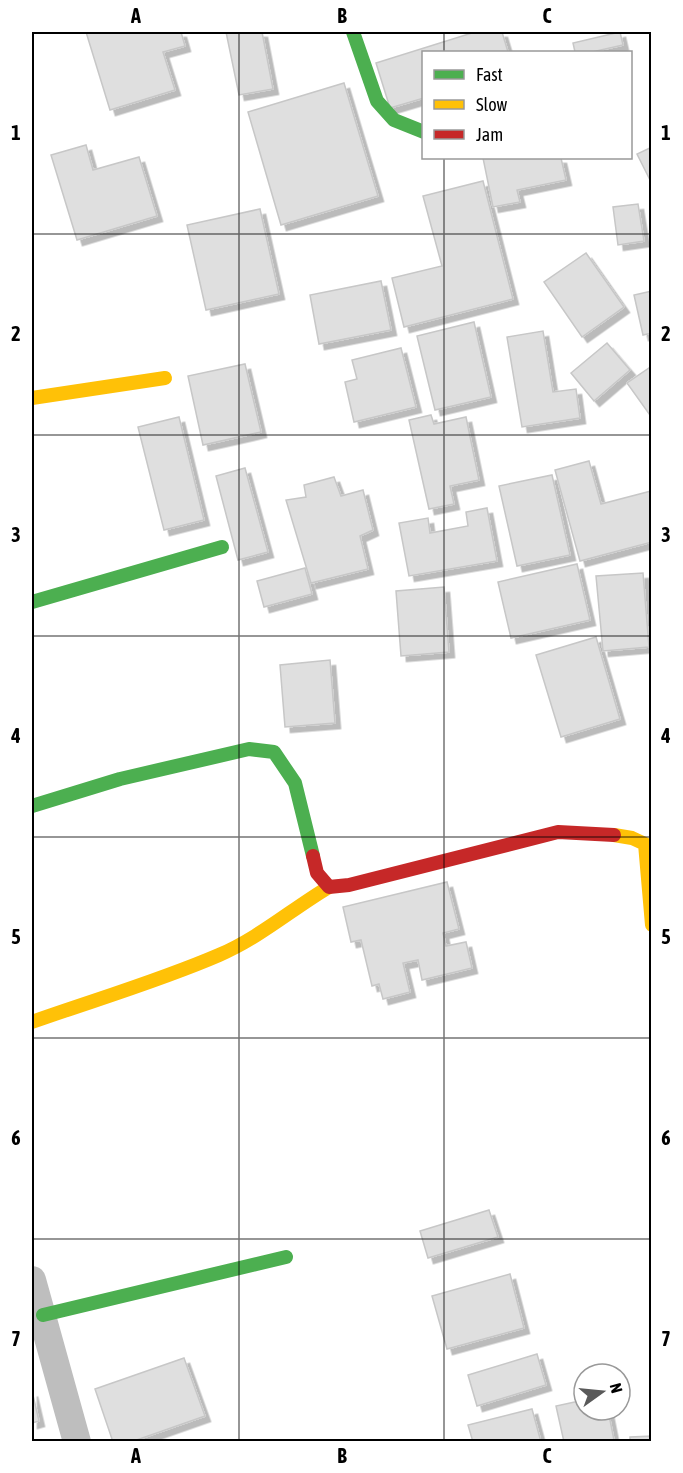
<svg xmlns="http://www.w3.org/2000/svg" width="683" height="1473" viewBox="0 0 683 1473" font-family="'Asap Condensed',sans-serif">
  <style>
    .building { fill: #dfdfdf; stroke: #c7c7c7; stroke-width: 1.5; filter: url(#shadow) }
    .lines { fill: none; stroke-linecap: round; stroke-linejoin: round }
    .street { stroke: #bebebe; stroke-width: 28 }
    .fast { stroke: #4caf50; stroke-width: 14 }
    .slow { stroke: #ffc107; stroke-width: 14 }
    .jam { stroke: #c62828; stroke-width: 14 }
    .grid { fill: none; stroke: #000; stroke-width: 1.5; stroke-opacity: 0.55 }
    .neatline { fill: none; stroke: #000; stroke-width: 2 }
    .grid-label { font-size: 20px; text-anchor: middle; font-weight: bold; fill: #000 }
  </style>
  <defs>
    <filter id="shadow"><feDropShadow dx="5.5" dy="5.5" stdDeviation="0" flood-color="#0004"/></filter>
  </defs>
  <rect width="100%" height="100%" fill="#fff"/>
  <!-- building -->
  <g class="building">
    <path d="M 86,32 L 181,32 L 185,46 L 163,52 L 175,90 L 110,110 Z"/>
    <path d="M 226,32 L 262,32 L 273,89 L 239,95 Z"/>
    <path d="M 475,32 L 502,32 L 508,52 L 424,52 L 424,98 L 390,108 L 376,63 Z"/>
    <path d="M 620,32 L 623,45 L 592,52 L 575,52 L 573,43 Z"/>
    <path d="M 344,83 L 378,196 L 281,225 L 248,112 Z"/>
    <path d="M 86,145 L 93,170 L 139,157 L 157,216 L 77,240 L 51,155 Z"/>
    <path d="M 652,147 L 652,184 L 637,154 Z"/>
    <path d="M 483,158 L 561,158 L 566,180 L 517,190 L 520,202 L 493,207 Z"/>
    <path d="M 483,181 L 513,299 L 404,327 L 392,278 L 442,266 L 423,196 Z"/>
    <path d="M 638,204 L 644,241 L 618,245 L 613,207 Z"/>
    <path d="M 260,209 L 279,294 L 206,310 L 187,225 Z"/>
    <path d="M 586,253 L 624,307 L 582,337 L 544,282 Z"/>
    <path d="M 381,281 L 391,330 L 319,344 L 310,295 Z"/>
    <path d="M 652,291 L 652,333 L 643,335 L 634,295 Z"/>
    <path d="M 474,322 L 491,397 L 435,410 L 417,336 Z"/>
    <path d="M 543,331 L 553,392 L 576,389 L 580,418 L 522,427 L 507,337 Z"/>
    <path d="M 607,343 L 630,370 L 594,401 L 571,373 Z"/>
    <path d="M 401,348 L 416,407 L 354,422 L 345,382 L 357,379 L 352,360 Z"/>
    <path d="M 245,364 L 261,432 L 203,445 L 188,376 Z"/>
    <path d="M 652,366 L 652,418 L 627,383 Z"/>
    <path d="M 431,415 L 434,424 L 466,417 L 479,480 L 450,486 L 454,504 L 429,509 L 409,420 Z"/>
    <path d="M 179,417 L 204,520 L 164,530 L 138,427 Z"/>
    <path d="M 589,461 L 601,504 L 651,491 L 652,542 L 580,561 L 555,470 Z"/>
    <path d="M 245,468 L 268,552 L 238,560 L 216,476 Z"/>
    <path d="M 552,475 L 570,555 L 517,566 L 499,486 Z"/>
    <path d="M 334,477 L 341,496 L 363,490 L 373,530 L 360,536 L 368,569 L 311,583 L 286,500 L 306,497 L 304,485 Z"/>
    <path d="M 487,508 L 497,561 L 409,576 L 399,523 L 428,518 L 430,533 L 468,526 L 466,512 Z"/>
    <path d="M 577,564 L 590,620 L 511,638 L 498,582 Z"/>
    <path d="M 305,568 L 312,594 L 264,607 L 257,581 Z"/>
    <path d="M 643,573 L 649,647 L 603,651 L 596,576 Z"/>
    <path d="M 444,587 L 449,652 L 401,656 L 396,591 Z"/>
    <path d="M 596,637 L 620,719 L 561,737 L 536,655 Z"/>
    <path d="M 330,660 L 335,723 L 285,727 L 280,665 Z"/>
    <path d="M 447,882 L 459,929 L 443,933 L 446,946 L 466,942 L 472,968 L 422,980 L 418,960 L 403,963 L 410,992 L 383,999 L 379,984 L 372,986 L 361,940 L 351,942 L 343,907 Z"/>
    <path d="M 489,1210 L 498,1237 L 428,1258 L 420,1231 Z"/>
    <path d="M 510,1274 L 524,1328 L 447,1349 L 432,1296 Z"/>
    <path d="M 537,1354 L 546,1385 L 477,1406 L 468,1375 Z"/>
    <path d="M 184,1358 L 205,1416 L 131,1442 L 113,1442 L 95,1389 Z"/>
    <path d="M 32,1391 L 39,1421 L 32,1423 Z"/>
    <path d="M 584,1400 L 584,1410 L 608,1410 L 614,1440 L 564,1442 L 556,1406 Z"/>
    <path d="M 532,1409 L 541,1442 L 473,1442 L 468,1425 Z"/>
    <path d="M 652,1436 L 652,1442 L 630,1442 L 630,1437 Z"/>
  </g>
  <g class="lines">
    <!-- street -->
    <path class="street" d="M 32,1280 L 77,1442"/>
    <!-- fast -->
    <g class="fast">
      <path d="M 353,32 L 377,101 L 394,120 L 424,132"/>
      <path d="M 32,602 L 222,547"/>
      <path d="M 32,806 L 120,779 L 249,749 L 274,752 L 295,783 L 313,856"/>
      <path d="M 43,1315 L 286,1257"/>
    </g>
    <!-- slow -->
    <g class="slow">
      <path d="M 32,398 L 165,378"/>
      <path d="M 614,835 L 632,838 L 645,844 L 652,925"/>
      <path d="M 32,1022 C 94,1000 159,981 219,955 C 259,938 292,909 329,887"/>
    </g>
    <!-- jam -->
    <path class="jam" d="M 313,856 L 317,873 L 329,887 L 349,885 L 558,832 L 614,835"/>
  </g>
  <!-- grid -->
  <path class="grid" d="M 239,32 L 239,1442M 444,32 L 444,52M 444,158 L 444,1442M 32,234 L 652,234M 32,435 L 652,435M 32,636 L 652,636M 32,837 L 652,837M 32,1038 L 652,1038M 32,1239 L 652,1239"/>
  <!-- border -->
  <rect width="683" height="1473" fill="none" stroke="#ffffff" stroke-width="66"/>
  <!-- legend -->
  <rect x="422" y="51" width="210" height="108" fill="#ffffff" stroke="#999999" stroke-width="1.5"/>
  <rect x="434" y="70" width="30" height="9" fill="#4caf50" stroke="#999999" stroke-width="1.5"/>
  <text x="476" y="81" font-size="18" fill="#000000">Fast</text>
  <rect x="434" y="100" width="30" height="9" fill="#ffc107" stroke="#999999" stroke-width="1.5"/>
  <text x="476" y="111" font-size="18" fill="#000000">Slow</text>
  <rect x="434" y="130" width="30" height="9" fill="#c62828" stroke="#999999" stroke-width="1.5"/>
  <text x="476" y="141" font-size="18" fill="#000000">Jam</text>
  <!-- north arrow -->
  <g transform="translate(602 1392) rotate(75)"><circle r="28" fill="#ffffff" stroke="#999999" stroke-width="1.5"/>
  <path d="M0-4.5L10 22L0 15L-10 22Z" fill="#595959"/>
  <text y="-9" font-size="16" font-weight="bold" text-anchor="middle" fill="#000000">N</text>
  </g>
  <rect x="33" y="33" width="617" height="1407" class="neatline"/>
  <g class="grid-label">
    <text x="136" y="23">A</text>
    <text x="342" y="23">B</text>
    <text x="547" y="23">C</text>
    <text x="16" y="140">1</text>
    <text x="666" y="140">1</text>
    <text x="16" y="341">2</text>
    <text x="666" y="341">2</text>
    <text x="16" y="542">3</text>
    <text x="666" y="542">3</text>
    <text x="16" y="743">4</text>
    <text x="666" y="743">4</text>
    <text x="16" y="944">5</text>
    <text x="666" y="944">5</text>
    <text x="16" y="1145">6</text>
    <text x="666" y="1145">6</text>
    <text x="16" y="1346">7</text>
    <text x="666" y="1346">7</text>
    <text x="136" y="1463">A</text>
    <text x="342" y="1463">B</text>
    <text x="547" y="1463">C</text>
  </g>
</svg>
